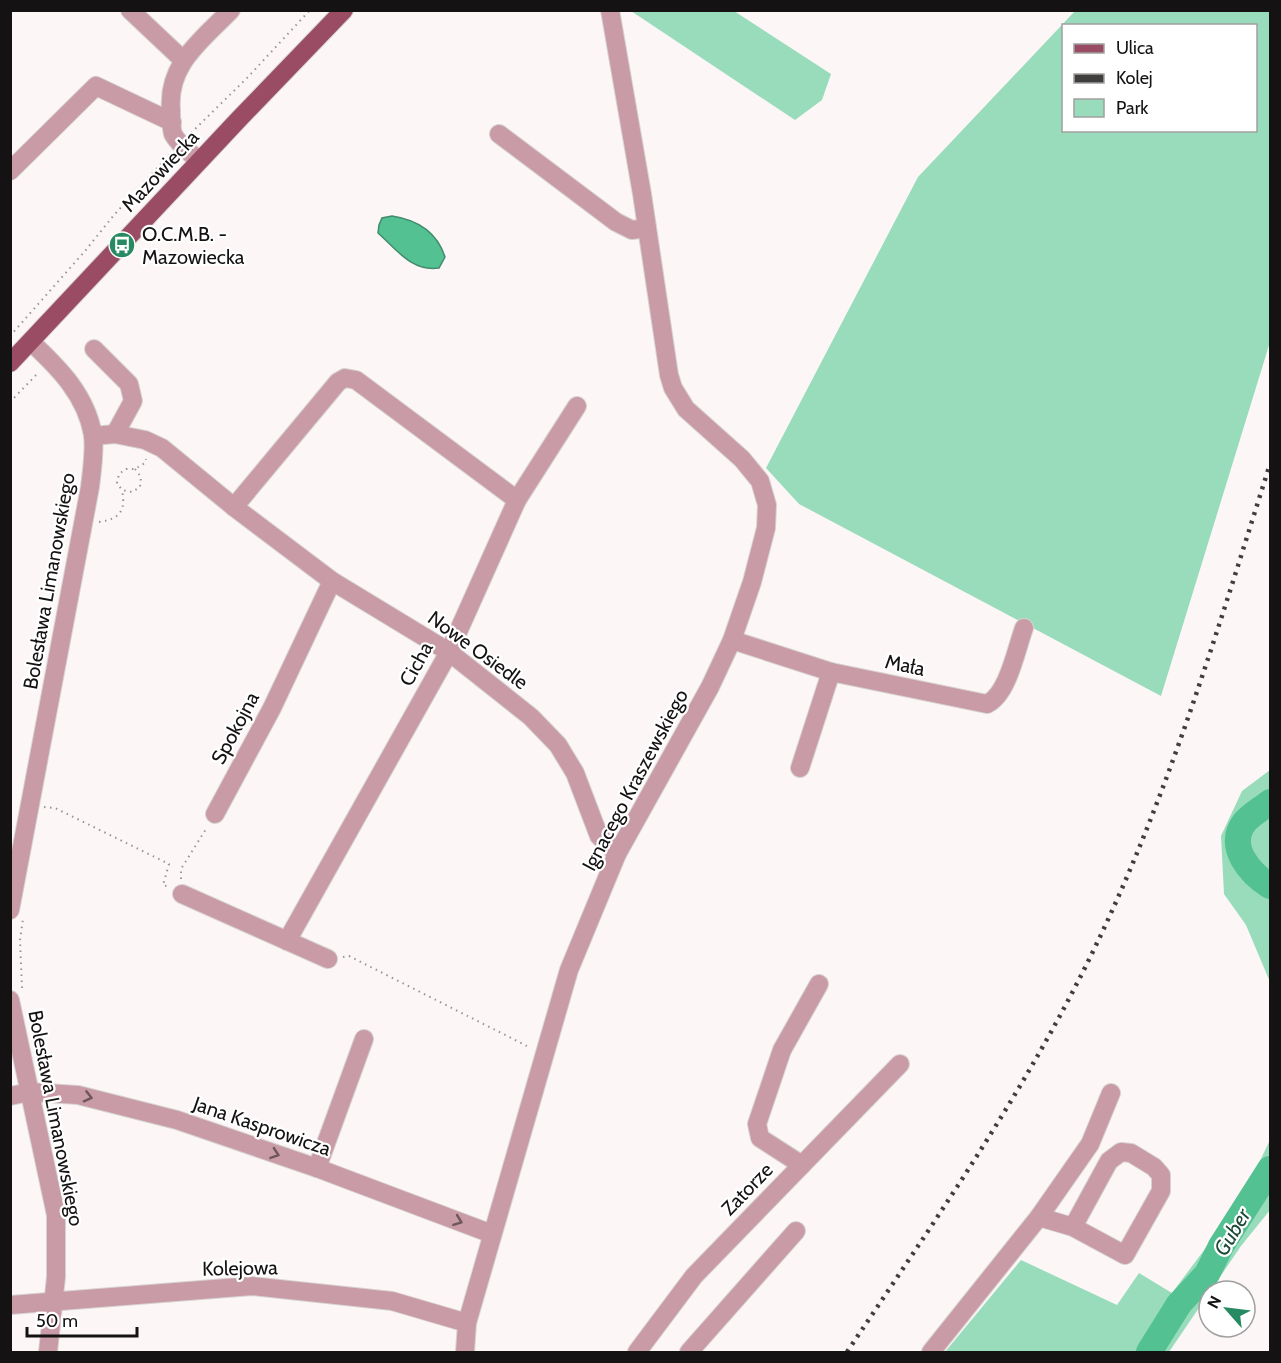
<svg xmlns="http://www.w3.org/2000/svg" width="1281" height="1363" viewBox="0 0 1281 1363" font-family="Cabin,sans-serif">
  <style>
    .green { fill: #99dcbb; fill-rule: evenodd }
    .water { fill: #53c192; stroke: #408c6c; stroke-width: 1.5 }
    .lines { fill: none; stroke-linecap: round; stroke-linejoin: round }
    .river { stroke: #53c192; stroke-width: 26 }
    .minor-casing { stroke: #d7d2d2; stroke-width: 20 }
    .major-casing { stroke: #d7d2d2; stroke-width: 20 }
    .path { stroke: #999596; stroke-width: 2; stroke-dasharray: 1.5 4.5; stroke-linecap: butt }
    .minor { stroke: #c89ba6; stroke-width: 18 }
    .major { stroke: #994c63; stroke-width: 18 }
    .rail { stroke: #403d3d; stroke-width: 4.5; stroke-dasharray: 3 6; stroke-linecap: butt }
    .oneway { stroke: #6e565c }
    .labels { text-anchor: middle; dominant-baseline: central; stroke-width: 4.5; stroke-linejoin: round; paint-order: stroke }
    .street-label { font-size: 20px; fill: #141212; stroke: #fff }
    .poi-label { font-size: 20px; fill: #141212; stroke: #fff; text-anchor: start }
    .water-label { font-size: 21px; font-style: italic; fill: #1c4a36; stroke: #fff }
  </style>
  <rect width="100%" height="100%" fill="#fcf6f7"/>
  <!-- green -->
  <g class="green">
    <path d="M 631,11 L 734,11 L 831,74 L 822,100 L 795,120 Z"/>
    <path d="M 1075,11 L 1270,11 L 1270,342 L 1161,696 L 799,504 L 766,468 L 918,177 ZM 1064,26 L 1256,26 L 1256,130 L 1064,130 Z"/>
    <path d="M 1270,770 L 1270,982 L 1246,925 L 1224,894 L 1221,836 L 1242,791 Z"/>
    <path d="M 1270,1140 L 1270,1210 L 1241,1246 L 1169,1352 L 945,1352 L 1021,1260 L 1117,1305 L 1139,1273 L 1172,1293 L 1240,1202 Z"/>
  </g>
  <!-- water -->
  <path class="water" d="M 392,216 C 418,220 437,232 445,257 L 439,268 C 412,272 397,250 378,233 L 379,225 L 382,218 Z"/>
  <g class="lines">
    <!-- river -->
    <g class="river">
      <path d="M 1270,802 C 1263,808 1250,815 1244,823 C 1226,847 1251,874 1270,886"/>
      <path d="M 1149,1352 L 1179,1304 L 1207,1274 L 1221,1246 L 1270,1169"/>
    </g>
    <defs>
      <g id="minor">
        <path d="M 130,10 L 183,60"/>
        <path d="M 499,134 L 616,222 L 632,230 L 647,228"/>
        <path d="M 199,161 C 191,153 178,144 173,134 C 171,127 171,117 171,110 C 167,64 202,40 231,10"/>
        <path d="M 10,171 L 96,86 L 172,122"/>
        <path d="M 94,349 L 129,384 L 133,401 L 115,434"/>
        <path d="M 93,436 L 115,434 L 145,440 L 162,448 L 234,507 L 332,581 L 449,652 L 531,717 L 558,745 L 575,773 L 599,836 L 617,854"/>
        <path d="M 234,507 L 338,382 L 345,378 L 356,380 L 517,500"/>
        <path d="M 732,640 L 831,672 L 987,704 C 1008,694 1016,650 1024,628"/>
        <path d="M 800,768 L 831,672"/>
        <path d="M 215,814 L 272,708 L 332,581"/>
        <path d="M 182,894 L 328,959"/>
        <path d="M 10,910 L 90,487 C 92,470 95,451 93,435 C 86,395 59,368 31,342"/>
        <path d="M 287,941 L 449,652 L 517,500 L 577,406"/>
        <path d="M 10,1000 L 56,1215 L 56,1277 L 48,1352"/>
        <path d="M 10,1096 L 30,1092 L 78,1095 L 177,1120 L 317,1168 L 492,1234"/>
        <path d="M 802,1165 L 760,1138 L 757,1124 L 782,1050 L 819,984"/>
        <path d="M 317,1168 L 364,1039"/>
        <path d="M 1039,1217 L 1073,1227 L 1125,1255 L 1161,1191 L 1161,1175 L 1154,1167 L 1131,1153 L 1121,1152 L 1109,1161 L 1073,1227"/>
        <path d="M 10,1305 L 252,1286 L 392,1301 L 467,1323"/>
        <path d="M 465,1352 L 467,1323 L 569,970 L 617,854 L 710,687 L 732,640 L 752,582 L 766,528 L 767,505 L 760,481 L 742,459 L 686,409 L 673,388 L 669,375 L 642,194 L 610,10"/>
        <path d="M 637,1352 L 694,1276 L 900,1064"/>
        <path d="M 689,1352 L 796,1231"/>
        <path d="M 931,1352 L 1039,1217 L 1090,1144 L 1111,1093"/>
      </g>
      <path id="major" d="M 10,363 L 239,119 L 344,10"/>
    </defs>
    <!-- minor casing -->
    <use href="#minor" class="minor-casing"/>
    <!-- major casing -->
    <use href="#major" class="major-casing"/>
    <!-- path -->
    <g class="path">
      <path d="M 191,133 L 248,77 L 310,10"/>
      <path d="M 10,336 L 85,251 L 114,215 L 170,154"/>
      <path d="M 10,402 L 39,372"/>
      <path d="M 135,469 L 141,477 L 140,487 L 132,492 L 122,490 L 117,483 L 119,474 L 126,469 L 135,469 L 145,463 L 146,459"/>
      <path d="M 99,522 C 120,519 126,511 122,490"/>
      <path d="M 44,807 L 55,808 L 169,864 L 163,885 L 169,887"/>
      <path d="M 181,879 L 181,869 L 206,829"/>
      <path d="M 343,957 L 349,956 L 529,1047"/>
      <path d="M 22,988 L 20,940 L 23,919"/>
    </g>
    <!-- minor -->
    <use href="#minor" class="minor"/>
    <!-- major -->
    <use href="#major" class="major"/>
    <!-- rail -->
    <path class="rail" d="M 847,1352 C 936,1219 1029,1086 1098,941 C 1171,788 1219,625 1270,464"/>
  </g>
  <!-- one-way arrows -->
  <defs><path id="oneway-chevron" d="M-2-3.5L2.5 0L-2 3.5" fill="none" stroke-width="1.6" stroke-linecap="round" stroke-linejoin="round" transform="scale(1.5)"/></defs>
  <g class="oneway">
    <use href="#oneway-chevron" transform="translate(88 1097) rotate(14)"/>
    <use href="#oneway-chevron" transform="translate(275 1154) rotate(19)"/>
    <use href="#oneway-chevron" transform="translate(458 1221) rotate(21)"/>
  </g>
  <!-- icons -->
  <defs>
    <symbol id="bus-disc" viewBox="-11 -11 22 22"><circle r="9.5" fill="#288a63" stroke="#fff"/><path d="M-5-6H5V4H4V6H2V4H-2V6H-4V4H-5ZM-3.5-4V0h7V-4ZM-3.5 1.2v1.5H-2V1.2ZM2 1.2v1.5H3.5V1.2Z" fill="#fff"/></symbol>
  </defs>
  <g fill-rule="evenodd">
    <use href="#bus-disc" x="107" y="230" width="30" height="30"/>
  </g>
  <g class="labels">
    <!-- street labels -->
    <g class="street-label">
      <text transform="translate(160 171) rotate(-47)">Mazowiecka</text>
      <text transform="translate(49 581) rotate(-80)">Bolesława Limanowskiego</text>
      <text transform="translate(478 650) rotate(36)">Nowe Osiedle</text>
      <text transform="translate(416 664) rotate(-61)">Cicha</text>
      <text transform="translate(905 665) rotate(12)">Mała</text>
      <text transform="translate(235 728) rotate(-62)">Spokojna</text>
      <text transform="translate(635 780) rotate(-62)">Ignacego Kraszewskiego</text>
      <text transform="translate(56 1118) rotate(79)">Bolesława Limanowskiego</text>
      <text transform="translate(262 1126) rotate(19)">Jana Kasprowicza</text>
      <text transform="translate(747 1189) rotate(-46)">Zatorze</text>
      <text transform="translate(240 1268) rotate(-1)">Kolejowa</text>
    </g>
    <!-- poi labels -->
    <g class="poi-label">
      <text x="142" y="234">O.C.M.B. -<tspan x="142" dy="23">Mazowiecka</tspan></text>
    </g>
    <!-- water labels -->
    <g class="water-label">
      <text transform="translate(1232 1232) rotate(-59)">Guber</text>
    </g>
  </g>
  <!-- border -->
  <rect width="1281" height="1363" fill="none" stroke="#141212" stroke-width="24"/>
  <!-- legend -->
  <rect x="1062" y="24" width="195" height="108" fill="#ffffff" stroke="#a1a0a0" stroke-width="1.5"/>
  <rect x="1074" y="44" width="30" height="9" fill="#994c63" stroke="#a1a0a0" stroke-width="1.5"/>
  <text x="1116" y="54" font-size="18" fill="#141212">Ulica</text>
  <rect x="1074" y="74" width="30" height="9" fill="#403d3d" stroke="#a1a0a0" stroke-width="1.5"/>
  <text x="1116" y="84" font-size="18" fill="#141212">Kolej</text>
  <rect x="1074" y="99" width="30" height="18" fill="#99dcbb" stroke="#a1a0a0" stroke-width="1.5"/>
  <text x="1116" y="114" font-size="18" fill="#141212">Park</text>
  <!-- north arrow -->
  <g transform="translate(1227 1309) rotate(298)"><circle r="28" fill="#ffffff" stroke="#a1a0a0" stroke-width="1.5"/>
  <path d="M0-4.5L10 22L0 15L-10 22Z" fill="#288a63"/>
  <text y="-9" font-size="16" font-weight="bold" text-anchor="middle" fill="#141212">N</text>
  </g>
  <!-- scale -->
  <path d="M27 1327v9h110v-9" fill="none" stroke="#141212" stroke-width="3"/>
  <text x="36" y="1327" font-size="18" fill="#141212" stroke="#ffffff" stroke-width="4.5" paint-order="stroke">50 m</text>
</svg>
